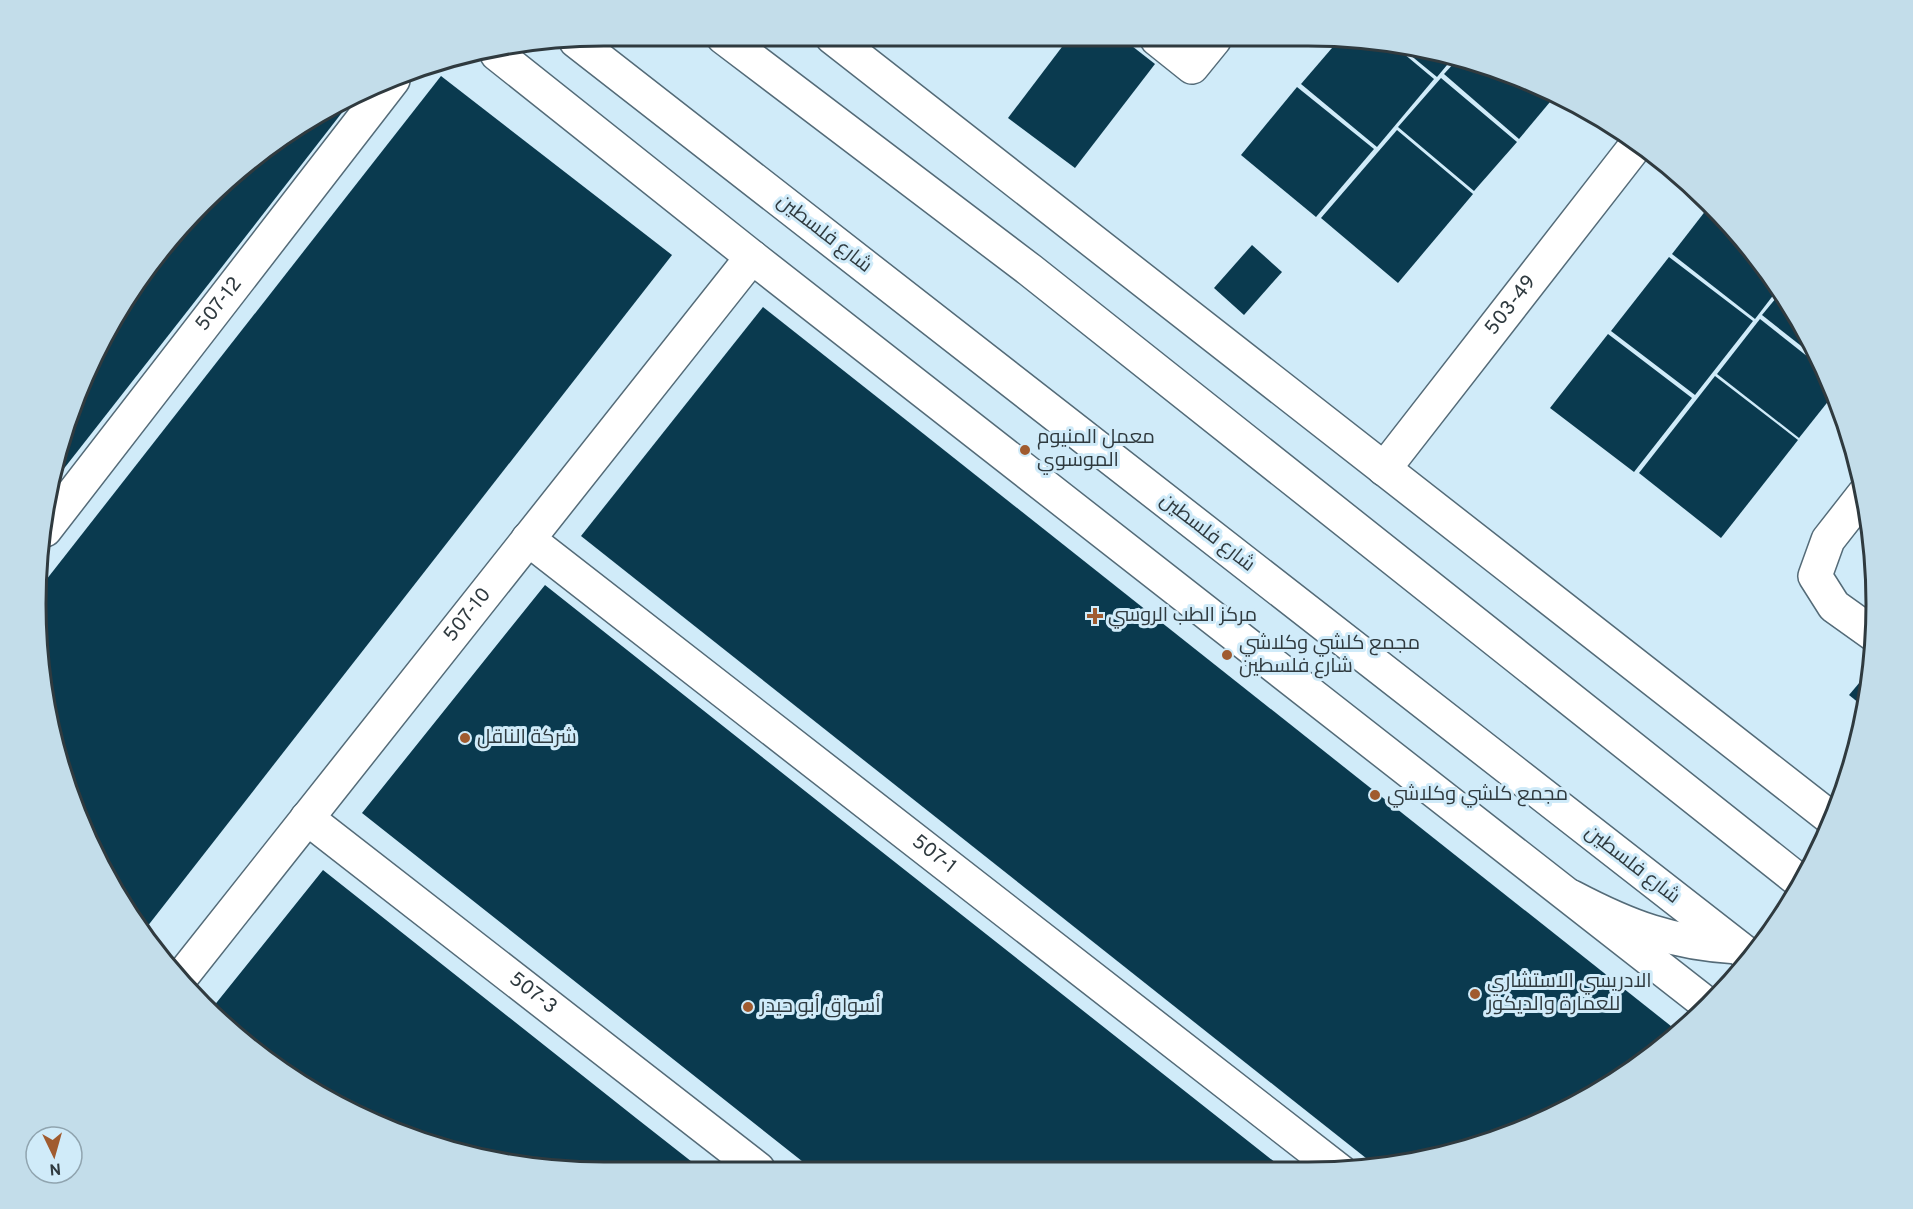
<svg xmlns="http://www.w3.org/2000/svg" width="1913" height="1209" viewBox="0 0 1913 1209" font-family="Overpass,Cairo,sans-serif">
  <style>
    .building { fill: #0a3a4f }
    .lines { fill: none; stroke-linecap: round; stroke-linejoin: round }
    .street-casing { stroke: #546b78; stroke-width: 36 }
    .primary-casing { stroke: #546b78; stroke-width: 36 }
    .street { stroke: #fff; stroke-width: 33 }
    .primary { stroke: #fff; stroke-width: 33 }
    .poi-dot { fill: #a05b2f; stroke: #d0ebf9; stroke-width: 2 }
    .labels { text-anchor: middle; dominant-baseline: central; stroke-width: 6; stroke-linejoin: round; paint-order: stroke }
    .street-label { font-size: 20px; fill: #2f3a3f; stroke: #d0ebf9 }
    .poi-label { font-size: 20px; fill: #2f3a3f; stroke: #d0ebf9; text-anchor: start }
    .rim { fill: none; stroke: #2f3a3f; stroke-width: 3 }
  </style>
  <rect width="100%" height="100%" fill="#d0ebf9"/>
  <!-- building -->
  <g class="building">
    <path d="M 1068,39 L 1123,39 L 1155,64 L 1075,168 L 1008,118 Z"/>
    <path d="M 1338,41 L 1382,41 L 1391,43 L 1434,79 L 1377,147 L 1301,84 Z"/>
    <path d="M 1398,45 L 1445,58 L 1452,59 L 1437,77 Z"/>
    <path d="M 1456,61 L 1526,79 L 1555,96 L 1519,139 L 1444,74 Z"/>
    <path d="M 441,76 L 672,255 L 143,932 L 132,921 L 55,752 L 39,589 Z"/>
    <path d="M 1441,78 L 1517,142 L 1474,191 L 1398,127 Z"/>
    <path d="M 1297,87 L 1374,149 L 1316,217 L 1241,155 Z"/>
    <path d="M 351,101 L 218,272 L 55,480 L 66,421 L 154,258 L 288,132 Z"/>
    <path d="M 1397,130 L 1473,194 L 1398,283 L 1321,218 Z"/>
    <path d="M 1710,205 L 1736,230 L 1778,289 L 1755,319 L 1672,254 Z"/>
    <path d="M 1252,245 L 1282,272 L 1244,315 L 1214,288 Z"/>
    <path d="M 1669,257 L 1753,321 L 1695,395 L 1611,331 Z"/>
    <path d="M 1781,292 L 1801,321 L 1819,360 L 1762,315 Z"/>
    <path d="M 763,307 L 920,431 L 1681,1034 L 1592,1097 L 1491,1143 L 1376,1166 L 1285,1094 L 581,536 Z"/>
    <path d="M 1760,319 L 1822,368 L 1834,394 L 1799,438 L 1717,374 Z"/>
    <path d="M 1608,334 L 1692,398 L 1634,472 L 1550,408 Z"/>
    <path d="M 1715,376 L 1798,440 L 1721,538 L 1639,473 Z"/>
    <path d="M 545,585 L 858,833 L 1286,1171 L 812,1169 L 362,813 Z"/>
    <path d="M 1871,669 L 1865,708 L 1849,695 Z"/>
    <path d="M 323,870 L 636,1118 L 701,1169 L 531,1168 L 387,1130 L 258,1055 L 213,1007 Z"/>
  </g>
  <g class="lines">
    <defs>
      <g id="street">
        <path d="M 832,37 L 1832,819"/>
        <path d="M 1157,39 L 1192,67 L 1214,40"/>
        <path d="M 497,54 L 752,257 L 1708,1005"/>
        <path id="s1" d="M 1384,469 L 1637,144"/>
        <path d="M 1864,494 L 1828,540 L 1815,576 L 1834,606 L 1876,636"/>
        <path id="s2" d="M 45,530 L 393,80"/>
        <path id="s3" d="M 528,539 L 1341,1172"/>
        <path id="s4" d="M 307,818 L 758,1169"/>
        <path id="s5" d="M 183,975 L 752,257"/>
      </g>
      <g id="primary">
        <path d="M 723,37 L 1030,270 L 1802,883"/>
        <path d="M 576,41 L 1752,958"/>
        <path d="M 1572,897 C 1629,927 1672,943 1737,947"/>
      </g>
    </defs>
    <!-- street casing -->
    <use href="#street" class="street-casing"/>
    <!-- primary casing -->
    <use href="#primary" class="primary-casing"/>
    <!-- street -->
    <use href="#street" class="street"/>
    <!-- primary -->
    <use href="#primary" class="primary"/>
  </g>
  <!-- markers -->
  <g class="poi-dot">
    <circle cx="1025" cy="450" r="6"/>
    <path d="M1092 607h6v6h6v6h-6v6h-6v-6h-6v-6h6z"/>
    <circle cx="1227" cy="655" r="6"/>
    <circle cx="465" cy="738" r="6"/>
    <circle cx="1375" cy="795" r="6"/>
    <circle cx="1475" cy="994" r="6"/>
    <circle cx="748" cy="1007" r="6"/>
  </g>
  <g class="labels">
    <!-- street labels -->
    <g class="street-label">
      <text transform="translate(824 234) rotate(38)">شارع فلسطين</text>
      <text stroke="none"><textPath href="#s2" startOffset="285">507-12</textPath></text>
      <text stroke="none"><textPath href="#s1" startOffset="207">503-49</textPath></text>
      <text transform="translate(1207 533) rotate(38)">شارع فلسطين</text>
      <text stroke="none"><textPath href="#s5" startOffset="459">507-10</textPath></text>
      <text stroke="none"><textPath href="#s3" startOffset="514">507-1</textPath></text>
      <text transform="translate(1632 865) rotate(38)">شارع فلسطين</text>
      <text stroke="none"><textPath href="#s4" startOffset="286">507-3</textPath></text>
    </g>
    <!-- poi labels -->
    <g class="poi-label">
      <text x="1037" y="438">معمل المنيوم<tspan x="1037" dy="23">الموسوي</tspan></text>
      <text x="1108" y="616">مركز الطب الروسي</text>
      <text x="1239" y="644">مجمع كلشي وكلاشي<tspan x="1239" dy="23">شارع فلسطين</tspan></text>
      <text x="477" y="738">شركة الناقل</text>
      <text x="1387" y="795">مجمع كلشي وكلاشي</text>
      <text x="1487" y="982">الادريسي الاستشاري<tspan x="1487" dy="23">للعمارة والديكور</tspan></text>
      <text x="760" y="1007">أسواق أبو حيدر</text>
    </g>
  </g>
  <!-- crop -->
  <path d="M0 0H1913V1209H0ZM604 46H1308A558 558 0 0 1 1866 604V604A558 558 0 0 1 1308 1162H604A558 558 0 0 1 46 604V604A558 558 0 0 1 604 46Z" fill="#c3ddea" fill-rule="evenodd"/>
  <path class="rim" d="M604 46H1308A558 558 0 0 1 1866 604V604A558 558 0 0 1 1308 1162H604A558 558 0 0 1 46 604V604A558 558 0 0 1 604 46Z"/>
  <!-- north arrow -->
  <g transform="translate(54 1155) rotate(175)"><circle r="28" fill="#d0ebf9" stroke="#90a4af" stroke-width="1.5"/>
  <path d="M0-4.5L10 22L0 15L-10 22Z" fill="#a05b2f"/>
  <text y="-9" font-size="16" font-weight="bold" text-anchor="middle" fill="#2f3a3f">N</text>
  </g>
</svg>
